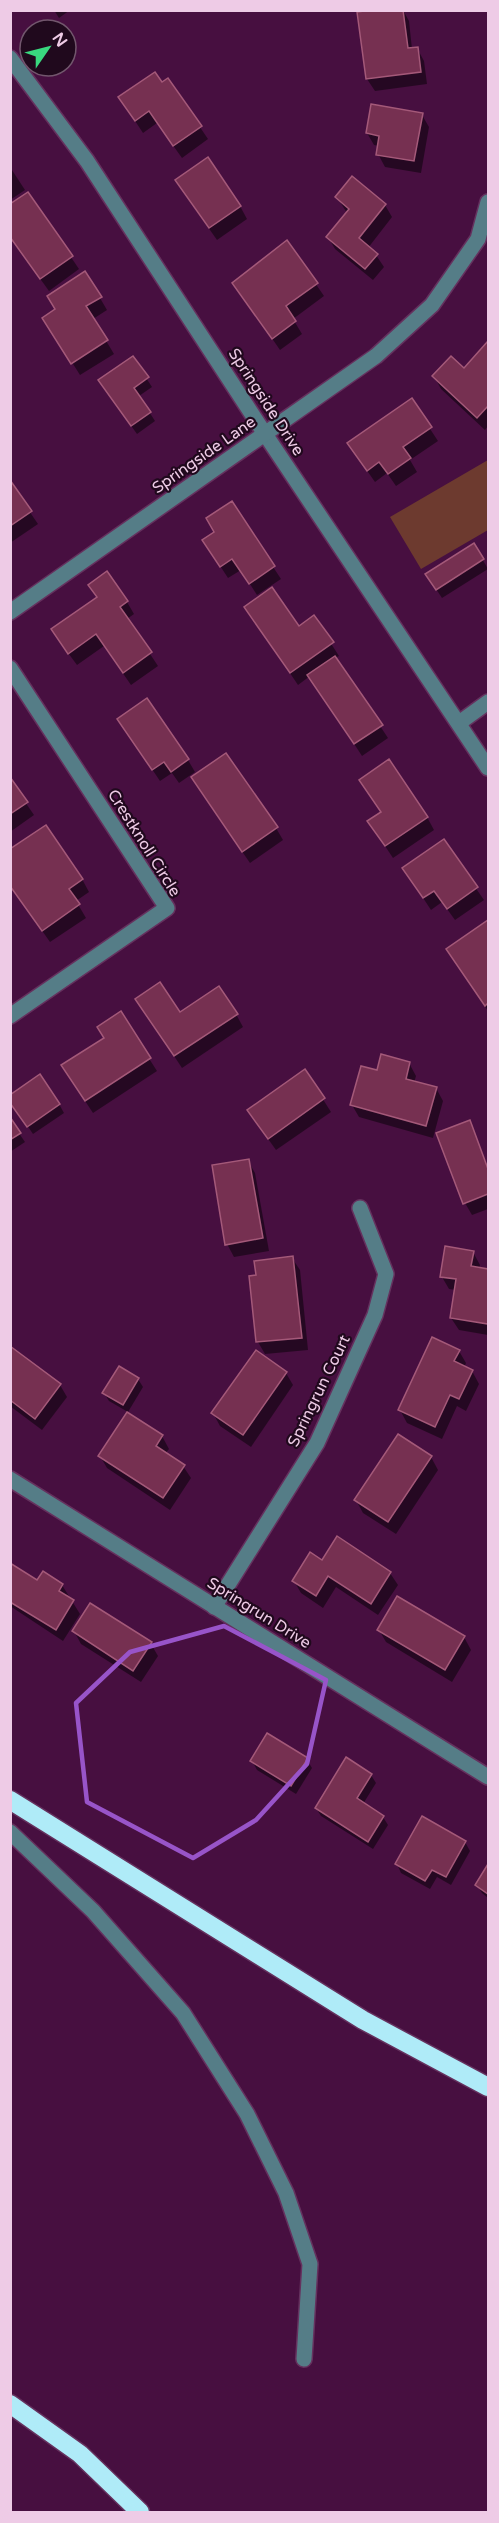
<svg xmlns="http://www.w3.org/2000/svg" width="499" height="2523" viewBox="0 0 499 2523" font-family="'Varela Round',sans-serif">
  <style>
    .green { fill: #6d3a2f }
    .shadow { fill: #0007 }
    .building { fill: #763051; stroke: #a45979; stroke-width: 1.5 }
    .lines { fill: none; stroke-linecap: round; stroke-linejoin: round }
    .minor-casing { stroke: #65315e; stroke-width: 18 }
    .highway-casing { stroke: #65315e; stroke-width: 21 }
    .minor { stroke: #557d87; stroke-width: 15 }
    .highway { stroke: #afebf8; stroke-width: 18 }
    .marked { fill: none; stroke: #9854c9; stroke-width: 4.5; stroke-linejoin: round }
    .labels { text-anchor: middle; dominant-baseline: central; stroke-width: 4.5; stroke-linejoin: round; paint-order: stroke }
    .street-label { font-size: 16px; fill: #eecbe6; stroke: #20091d }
  </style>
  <rect width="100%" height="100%" fill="#470f40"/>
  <!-- green -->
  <path class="green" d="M 488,460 L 488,530 L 421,569 L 390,517 Z"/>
  <!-- shadow -->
  <g class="shadow">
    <path d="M 54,10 L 70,10 L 59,18 Z"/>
    <path d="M 403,10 L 409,21 L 412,49 L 417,48 L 424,61 L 427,84 L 375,91 L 367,79 Z"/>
    <path d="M 168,80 L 208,139 L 182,158 L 157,123 L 143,133 L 120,98 L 161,84 Z"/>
    <path d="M 422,115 L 429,127 L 421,173 L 385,167 L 378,154 L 379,146 L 374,145 L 367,133 Z"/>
    <path d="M 10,167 L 25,190 L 10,200 Z"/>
    <path d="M 184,193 L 240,206 L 247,219 L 217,240 Z"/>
    <path d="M 28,194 L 79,269 L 49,291 L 10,237 Z"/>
    <path d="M 337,197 L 385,205 L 392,217 L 368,248 L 376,255 L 384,267 L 373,280 L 335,249 L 328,237 L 347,213 Z"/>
    <path d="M 287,242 L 324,296 L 293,319 L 302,334 L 280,350 L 234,283 Z"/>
    <path d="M 100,298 L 107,310 L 93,319 L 114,354 L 80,375 L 44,318 Z"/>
    <path d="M 488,344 L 488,426 L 485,430 L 441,389 L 434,376 L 464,370 Z"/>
    <path d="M 133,358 L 152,387 L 139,396 L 155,421 L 137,434 L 105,389 Z"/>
    <path d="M 411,400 L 438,441 L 410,460 L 417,472 L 396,486 L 387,473 L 375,482 L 356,455 Z"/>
    <path d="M 10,483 L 38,524 L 10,543 Z"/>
    <path d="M 231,503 L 281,579 L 257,595 L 241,570 L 228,578 L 211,552 L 216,533 Z"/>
    <path d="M 474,545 L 488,569 L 442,598 L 432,583 Z"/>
    <path d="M 90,585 L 127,602 L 134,614 L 127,619 L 158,666 L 131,685 L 104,646 L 77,665 L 60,642 L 97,598 Z"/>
    <path d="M 246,608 L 298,628 L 314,617 L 339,656 L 335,658 L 388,738 L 362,756 L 310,676 L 298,685 Z"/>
    <path d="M 119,720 L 188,760 L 195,772 L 179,783 L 172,773 L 160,781 Z"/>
    <path d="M 10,780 L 34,815 L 10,832 Z"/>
    <path d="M 200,790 L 276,828 L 283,840 L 250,863 Z"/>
    <path d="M 427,817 L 434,830 L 393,858 L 377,834 Z"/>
    <path d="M 443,841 L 484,900 L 455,920 L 442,902 L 431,910 L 404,869 Z"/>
    <path d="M 82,879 L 89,892 L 76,901 L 86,918 L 50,942 L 10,885 Z"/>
    <path d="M 487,922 L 488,924 L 488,1011 L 448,950 Z"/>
    <path d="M 145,1012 L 236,1014 L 243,1027 L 182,1068 Z"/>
    <path d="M 120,1013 L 157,1071 L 93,1113 L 70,1078 L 106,1038 Z"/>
    <path d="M 409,1063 L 416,1076 L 414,1083 L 436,1088 L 443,1101 L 433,1138 L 359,1117 L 352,1105 L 378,1072 Z"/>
    <path d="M 305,1071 L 331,1112 L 276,1150 L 256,1122 Z"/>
    <path d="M 59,1104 L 64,1113 L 33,1134 L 14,1106 Z"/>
    <path d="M 10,1120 L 25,1142 L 10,1152 Z"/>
    <path d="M 469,1122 L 488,1167 L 488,1209 L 472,1215 L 465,1203 Z"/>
    <path d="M 248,1161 L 255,1173 L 269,1251 L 234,1257 L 227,1244 Z"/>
    <path d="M 473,1252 L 480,1265 L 479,1269 L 488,1270 L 488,1335 L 459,1330 L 451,1318 L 456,1290 L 449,1289 L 442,1277 Z"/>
    <path d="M 292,1258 L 300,1270 L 308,1350 L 265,1354 L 258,1342 L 258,1277 Z"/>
    <path d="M 10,1348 L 60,1385 L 67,1397 L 42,1430 L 10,1406 Z"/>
    <path d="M 459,1351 L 466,1363 L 464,1368 L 472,1371 L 479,1384 L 466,1411 L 457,1406 L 442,1439 L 407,1423 L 400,1410 Z"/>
    <path d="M 286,1373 L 293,1385 L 251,1447 L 220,1426 L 213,1413 Z"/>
    <path d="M 138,1379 L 143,1387 L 128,1412 L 109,1401 L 104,1393 Z"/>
    <path d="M 162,1436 L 169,1449 L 165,1454 L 183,1466 L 191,1478 L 170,1510 L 107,1468 L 100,1456 Z"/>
    <path d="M 431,1457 L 438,1470 L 396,1534 L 363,1513 L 356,1500 Z"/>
    <path d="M 322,1562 L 390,1573 L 398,1585 L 378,1615 L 336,1587 L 323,1608 L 301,1593 L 294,1581 Z"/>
    <path d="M 10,1565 L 38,1582 L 43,1573 L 62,1585 L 80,1614 L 63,1641 L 10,1606 Z"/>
    <path d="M 379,1630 L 464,1637 L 471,1650 L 452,1682 L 386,1642 Z"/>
    <path d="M 74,1631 L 151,1644 L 158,1656 L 141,1682 L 81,1644 Z"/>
    <path d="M 307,1760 L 312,1768 L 296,1794 L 257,1770 L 252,1761 Z"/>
    <path d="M 371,1775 L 376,1783 L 363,1804 L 383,1817 L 388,1825 L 373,1849 L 321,1816 L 316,1808 Z"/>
    <path d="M 465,1842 L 470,1851 L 451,1885 L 437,1877 L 430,1889 L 401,1873 L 397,1864 Z"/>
    <path d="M 488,1867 L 488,1898 L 482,1893 L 477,1885 Z"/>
  </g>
  <!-- building -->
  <g class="building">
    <path d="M 371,10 L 403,10 L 408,48 L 418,47 L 421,72 L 366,79 L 357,12 Z"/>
    <path d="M 155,72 L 162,82 L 168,78 L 202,126 L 173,146 L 149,111 L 135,121 L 118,97 Z"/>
    <path d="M 371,104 L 423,113 L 414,161 L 376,155 L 379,136 L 366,133 Z"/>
    <path d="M 208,157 L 241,206 L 209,228 L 175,180 Z"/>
    <path d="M 352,176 L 386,204 L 359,238 L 378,254 L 365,269 L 326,237 L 349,209 L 335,197 Z"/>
    <path d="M 28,192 L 73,256 L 40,279 L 10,237 L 10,204 Z"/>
    <path d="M 287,240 L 318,283 L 286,306 L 296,321 L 272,339 L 232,283 Z"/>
    <path d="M 85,271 L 102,297 L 86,306 L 108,340 L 71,364 L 42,318 L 55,309 L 47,296 Z"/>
    <path d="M 488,341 L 488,406 L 477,418 L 432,376 L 451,356 L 464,368 Z"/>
    <path d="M 133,356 L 149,377 L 134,388 L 151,412 L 131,426 L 98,380 Z"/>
    <path d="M 412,398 L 432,427 L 403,447 L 411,458 L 388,474 L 379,462 L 367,471 L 347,443 Z"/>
    <path d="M 10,480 L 32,511 L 10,526 Z"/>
    <path d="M 232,501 L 275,566 L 249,584 L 232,559 L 220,567 L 202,540 L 214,532 L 206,518 Z"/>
    <path d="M 474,543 L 484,559 L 436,590 L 425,574 Z"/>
    <path d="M 107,571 L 128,601 L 120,607 L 152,652 L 123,673 L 96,634 L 68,654 L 51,629 L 97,597 L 88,585 Z"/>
    <path d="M 272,587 L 299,626 L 314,615 L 334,642 L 290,673 L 244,607 Z"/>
    <path d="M 335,656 L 383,725 L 354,744 L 307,675 Z"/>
    <path d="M 147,698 L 189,759 L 171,772 L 164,762 L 152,770 L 117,719 Z"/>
    <path d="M 226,753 L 278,827 L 242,852 L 191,777 Z"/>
    <path d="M 389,759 L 428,817 L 385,846 L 367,821 L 381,812 L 359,780 Z"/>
    <path d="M 10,777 L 28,802 L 10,814 Z"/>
    <path d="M 46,825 L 83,879 L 69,889 L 80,904 L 42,931 L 10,886 L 10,849 Z"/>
    <path d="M 444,839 L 478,887 L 447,909 L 434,891 L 423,898 L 402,868 Z"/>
    <path d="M 488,920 L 488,1003 L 485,1006 L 446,949 Z"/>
    <path d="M 160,982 L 180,1012 L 219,986 L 238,1014 L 174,1056 L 135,999 Z"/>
    <path d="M 121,1011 L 151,1058 L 85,1101 L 61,1065 L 104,1038 L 97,1027 Z"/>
    <path d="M 381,1054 L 410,1062 L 406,1079 L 437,1087 L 426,1126 L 350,1105 L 361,1066 L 377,1070 Z"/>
    <path d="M 305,1069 L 325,1098 L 268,1139 L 247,1110 Z"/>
    <path d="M 40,1074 L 60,1104 L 27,1127 L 10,1103 L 10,1095 Z"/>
    <path d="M 10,1117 L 21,1133 L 10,1140 Z"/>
    <path d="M 470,1120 L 488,1169 L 488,1194 L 463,1204 L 436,1133 Z"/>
    <path d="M 249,1159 L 263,1238 L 225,1245 L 212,1165 Z"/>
    <path d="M 445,1246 L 474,1251 L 471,1266 L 488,1269 L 488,1324 L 450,1318 L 456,1279 L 440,1277 Z"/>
    <path d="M 293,1256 L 302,1338 L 256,1342 L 249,1276 L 256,1275 L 254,1261 Z"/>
    <path d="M 432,1337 L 460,1350 L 454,1361 L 473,1370 L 459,1399 L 450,1395 L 435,1427 L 398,1410 Z"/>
    <path d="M 10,1346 L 61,1384 L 35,1419 L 10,1400 Z"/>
    <path d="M 256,1350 L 287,1372 L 243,1435 L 211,1413 Z"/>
    <path d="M 119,1366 L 139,1378 L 123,1405 L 102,1393 Z"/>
    <path d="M 127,1412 L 163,1435 L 156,1446 L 185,1465 L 163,1498 L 98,1456 Z"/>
    <path d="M 398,1434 L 432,1456 L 388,1522 L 354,1500 Z"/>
    <path d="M 337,1536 L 391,1572 L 371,1604 L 328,1576 L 316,1596 L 292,1581 L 310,1552 L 322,1560 Z"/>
    <path d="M 10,1563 L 37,1580 L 43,1571 L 63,1584 L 59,1591 L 74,1600 L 56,1630 L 10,1602 Z"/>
    <path d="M 397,1596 L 465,1636 L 445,1670 L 377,1630 Z"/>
    <path d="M 90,1603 L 152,1642 L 133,1671 L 72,1631 Z"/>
    <path d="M 267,1733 L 308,1758 L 291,1786 L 250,1761 Z"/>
    <path d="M 346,1757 L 372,1774 L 357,1798 L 384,1816 L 368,1842 L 315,1808 Z"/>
    <path d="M 422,1816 L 466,1841 L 446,1877 L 432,1870 L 425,1881 L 395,1864 Z"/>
    <path d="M 488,1864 L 488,1894 L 475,1885 Z"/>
  </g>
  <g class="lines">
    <defs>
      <g id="minor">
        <path d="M 10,58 L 87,161 L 265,434 L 488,768"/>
        <path d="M 10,612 L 376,356 L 432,305 L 478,239 L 488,202"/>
        <path d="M 10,668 L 167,908 L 10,1016"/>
        <path d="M 459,723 L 488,702"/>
        <path d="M 10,1479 L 488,1777"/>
        <path d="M 214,1607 L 317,1443 L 375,1315 L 386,1274 L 360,1208"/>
        <path d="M 10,1832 L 93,1911 L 183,2013 L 247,2114 L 286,2193 L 310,2264 L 304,2359"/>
      </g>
      <g id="highway">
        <path d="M 10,1800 L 363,2020 L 488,2087"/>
        <path d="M 10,2404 L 80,2454 L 140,2512"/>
      </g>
    </defs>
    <!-- minor casing -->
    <use href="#minor" class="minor-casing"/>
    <!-- highway casing -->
    <use href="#highway" class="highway-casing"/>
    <!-- minor -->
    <use href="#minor" class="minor"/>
    <!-- highway -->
    <use href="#highway" class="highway"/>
  </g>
  <!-- marked area -->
  <path class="marked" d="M 224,1626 L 326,1680 L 307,1764 L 256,1820 L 193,1858 L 87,1802 L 76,1703 L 130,1652 Z"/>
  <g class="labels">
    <!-- street labels -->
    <g class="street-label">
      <text transform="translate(266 402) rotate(57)">Springside Drive</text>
      <text transform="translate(204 455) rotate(-35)">Springside Lane</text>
      <text transform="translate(144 843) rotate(58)">Crestknoll Circle</text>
      <text transform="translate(319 1391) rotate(-64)">Springrun Court</text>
      <text transform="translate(259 1613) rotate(32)">Springrun Drive</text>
    </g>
  </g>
  <!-- border -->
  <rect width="499" height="2523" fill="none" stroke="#eecbe6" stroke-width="24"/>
  <!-- north arrow -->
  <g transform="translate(48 48) rotate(55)"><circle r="28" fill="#20091d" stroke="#72576d" stroke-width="1.5"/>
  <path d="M0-4.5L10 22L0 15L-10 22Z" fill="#39d87f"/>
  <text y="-9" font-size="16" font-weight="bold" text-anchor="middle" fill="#eecbe6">N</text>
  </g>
</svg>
